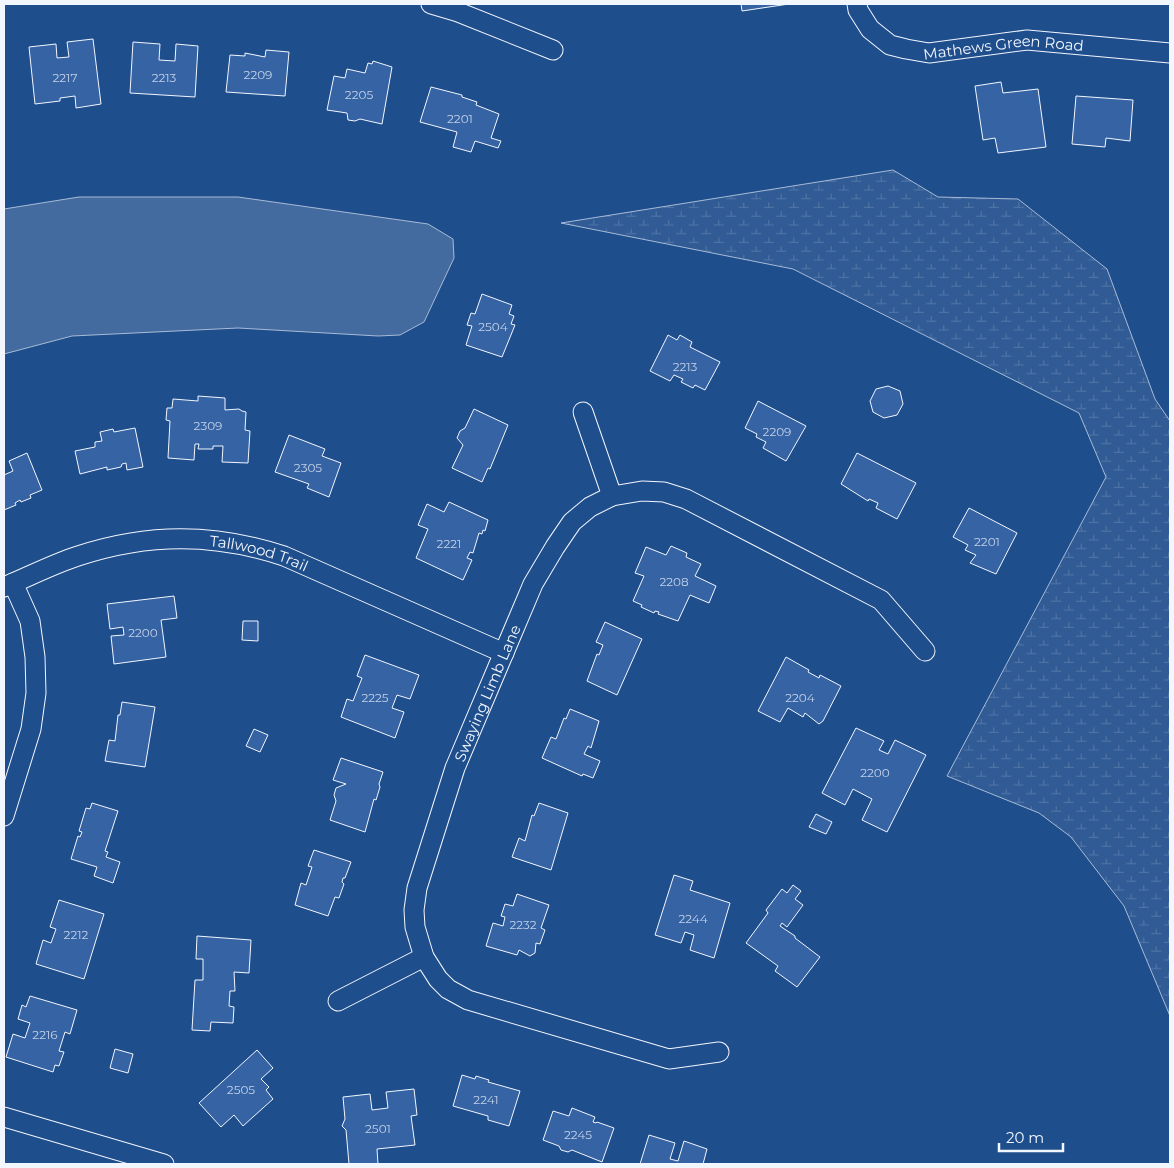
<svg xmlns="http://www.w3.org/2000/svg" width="1174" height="1168" viewBox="0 0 1174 1168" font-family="Montserrat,sans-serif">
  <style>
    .wetland { fill: url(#wetland-marsh); stroke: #a8bbd7 }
    .water { fill: #446ba0; stroke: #a8bbd7 }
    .building { fill: #3563a3; stroke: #f2f6ff }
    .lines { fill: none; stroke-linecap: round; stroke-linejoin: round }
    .minor-casing { stroke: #f2f6ff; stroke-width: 21 }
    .minor { stroke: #1f4e8c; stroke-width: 19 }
    .labels { text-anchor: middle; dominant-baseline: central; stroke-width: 4; stroke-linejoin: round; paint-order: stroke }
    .number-label { font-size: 12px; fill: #c3d1e8 }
    .street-label { font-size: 15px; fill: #f2f6ff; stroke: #1f4e8c }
  </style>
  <defs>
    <pattern id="wetland-marsh" width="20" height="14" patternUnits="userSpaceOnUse" patternTransform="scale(1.25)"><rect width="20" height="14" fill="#305b95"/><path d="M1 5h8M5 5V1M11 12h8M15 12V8" fill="none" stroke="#4e73a5"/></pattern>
  </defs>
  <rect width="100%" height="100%" fill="#1f4e8c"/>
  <!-- wetland -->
  <path class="wetland" d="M 893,170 L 938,197 L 1018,199 L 1107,269 L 1155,399 L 1170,421 L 1170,1016 L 1124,906 L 1071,837 L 1039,813 L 947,776 L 1106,477 L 1079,413 L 793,269 L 561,223 Z"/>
  <!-- water -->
  <path class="water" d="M 79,197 L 238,197 L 428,224 L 453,239 L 454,258 L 424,322 L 400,335 L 378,336 L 238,328 L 72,336 L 4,354 L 4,209 Z"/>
  <!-- building -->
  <g class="building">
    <path d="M 741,4 L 789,4 L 742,11 Z"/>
    <path d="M 93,39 L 101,104 L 76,108 L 75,96 L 60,98 L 60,101 L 35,104 L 29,47 L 56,44 L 57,58 L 69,57 L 67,42 Z"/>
    <path d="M 133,42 L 160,44 L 159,60 L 175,61 L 176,44 L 198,46 L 195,97 L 130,93 Z"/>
    <path d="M 266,50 L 289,52 L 285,96 L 226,92 L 230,55 L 245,56 L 245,53 L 265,57 Z"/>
    <path d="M 373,61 L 392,67 L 382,124 L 360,119 L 355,121 L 348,120 L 347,113 L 327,110 L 334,76 L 345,78 L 347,69 L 365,73 L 368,63 L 372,64 Z"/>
    <path d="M 1001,82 L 1003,93 L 1038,89 L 1046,147 L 998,153 L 995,138 L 983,140 L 975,86 Z"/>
    <path d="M 431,87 L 462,95 L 462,97 L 477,102 L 476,105 L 499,114 L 491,138 L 501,141 L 498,148 L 475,141 L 471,152 L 453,147 L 457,132 L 420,122 Z"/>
    <path d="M 1076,96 L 1133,100 L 1130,141 L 1106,138 L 1105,147 L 1072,144 Z"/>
    <path d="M 482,294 L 512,305 L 509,314 L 514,316 L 511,324 L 515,325 L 502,357 L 466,345 L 472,326 L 467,325 L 471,313 L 475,314 Z"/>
    <path d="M 668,335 L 677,340 L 680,335 L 692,342 L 690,347 L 720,362 L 705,390 L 695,385 L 693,388 L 681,382 L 683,379 L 674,375 L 670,381 L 650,371 Z"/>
    <path d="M 888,386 L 900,391 L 903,404 L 897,415 L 884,418 L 873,412 L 870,401 L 876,389 Z"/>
    <path d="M 198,396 L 225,398 L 225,410 L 239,409 L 242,411 L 246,412 L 245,430 L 250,431 L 248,463 L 222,462 L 223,446 L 213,446 L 213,449 L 198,449 L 199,444 L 195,444 L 194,460 L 168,458 L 170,421 L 166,420 L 167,408 L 172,408 L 173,399 L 198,401 Z"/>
    <path d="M 758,401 L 806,426 L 786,461 L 763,448 L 766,442 L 756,437 L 757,434 L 745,428 Z"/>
    <path d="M 474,409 L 508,425 L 490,469 L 488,468 L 482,482 L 452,468 L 463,445 L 457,438 L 460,431 L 465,428 Z"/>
    <path d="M 135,428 L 143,467 L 127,470 L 126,463 L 122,464 L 121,467 L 107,470 L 107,467 L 80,474 L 75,451 L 95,447 L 95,442 L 102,441 L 100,432 L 113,429 L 114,432 Z"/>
    <path d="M 289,435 L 325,449 L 322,456 L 341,463 L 329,497 L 307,488 L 309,484 L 275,472 Z"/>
    <path d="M 27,453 L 42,490 L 30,495 L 31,498 L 21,502 L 20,500 L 15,503 L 16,505 L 4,510 L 4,475 L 13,471 L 9,461 Z"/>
    <path d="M 857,453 L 916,483 L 897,519 L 876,508 L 878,503 L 869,499 L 868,501 L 841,484 Z"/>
    <path d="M 449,502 L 488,520 L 485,531 L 483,530 L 482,534 L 479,533 L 473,553 L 470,552 L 467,558 L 472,560 L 463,580 L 416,558 L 428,529 L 418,525 L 427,504 L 444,512 Z"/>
    <path d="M 969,508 L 1017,533 L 996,574 L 970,563 L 976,555 L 965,550 L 968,545 L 953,537 Z"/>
    <path d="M 671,546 L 687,553 L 686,557 L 701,564 L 695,576 L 716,586 L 709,603 L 690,595 L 678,621 L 658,614 L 659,612 L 655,611 L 654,613 L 641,607 L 642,605 L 633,601 L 644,576 L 635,573 L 646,547 L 666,555 Z"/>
    <path d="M 174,596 L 177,618 L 161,620 L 166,657 L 114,664 L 111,636 L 124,635 L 123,627 L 110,629 L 107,604 Z"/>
    <path d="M 243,621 L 258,621 L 258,641 L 242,640 Z"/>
    <path d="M 605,622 L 642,639 L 617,695 L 587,681 L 597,654 L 599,655 L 603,645 L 596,642 Z"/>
    <path d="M 365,655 L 419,675 L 410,699 L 397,695 L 392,708 L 404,712 L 395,738 L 341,717 L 347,699 L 353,701 L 362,678 L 357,676 Z"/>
    <path d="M 786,657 L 809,670 L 808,672 L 819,678 L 820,675 L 841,686 L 823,721 L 819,724 L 805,713 L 803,717 L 788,708 L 780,722 L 758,711 Z"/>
    <path d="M 122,702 L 155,707 L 145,767 L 105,761 L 109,740 L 115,741 L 118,715 L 120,715 Z"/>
    <path d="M 570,709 L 599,721 L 591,748 L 588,746 L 584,754 L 600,761 L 593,778 L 583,774 L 582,776 L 542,758 L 551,737 L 556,739 L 564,718 L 566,719 Z"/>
    <path d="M 856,728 L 884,741 L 879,750 L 888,754 L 895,740 L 926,755 L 887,832 L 862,820 L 872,799 L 853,789 L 845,805 L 822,793 Z"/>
    <path d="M 254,729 L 268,735 L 260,752 L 246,746 Z"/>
    <path d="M 341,758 L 383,772 L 379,784 L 380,787 L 376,800 L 374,799 L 365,832 L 330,820 L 336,801 L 334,795 L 336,788 L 346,784 L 333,780 Z"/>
    <path d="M 92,803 L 118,811 L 105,851 L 108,852 L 106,857 L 120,862 L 113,883 L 94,876 L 97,867 L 71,859 L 78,836 L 80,837 L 82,832 L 79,831 L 86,808 L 90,809 Z"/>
    <path d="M 539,803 L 568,813 L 551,870 L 512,857 L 519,838 L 525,841 L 532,815 L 534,816 Z"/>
    <path d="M 816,814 L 832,822 L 826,834 L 809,827 Z"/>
    <path d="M 314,850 L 351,862 L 345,878 L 343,878 L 342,882 L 344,884 L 339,898 L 335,897 L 328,916 L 295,905 L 301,883 L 306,885 L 312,867 L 308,866 Z"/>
    <path d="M 674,875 L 693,881 L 690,890 L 730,903 L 714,958 L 690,950 L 694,935 L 685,932 L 681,943 L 655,935 Z"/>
    <path d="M 793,885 L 801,891 L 795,899 L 803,905 L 787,927 L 782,923 L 780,926 L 795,936 L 795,938 L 820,957 L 797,987 L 775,971 L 778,966 L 746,943 L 768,913 L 766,910 L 782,889 L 787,893 Z"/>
    <path d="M 517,894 L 549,905 L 541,928 L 545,930 L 540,944 L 536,943 L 535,953 L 530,956 L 519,950 L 517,955 L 486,946 L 493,923 L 503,926 L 505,917 L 501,916 L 505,904 L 513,906 Z"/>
    <path d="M 59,900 L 104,914 L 84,979 L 36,964 L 43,940 L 51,943 L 56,929 L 50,927 Z"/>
    <path d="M 197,936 L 251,940 L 249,973 L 234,972 L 235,991 L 230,991 L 229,1006 L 234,1007 L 233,1023 L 211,1022 L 210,1031 L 192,1030 L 195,980 L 203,980 L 203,959 L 196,959 Z"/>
    <path d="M 30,996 L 77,1010 L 70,1034 L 65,1032 L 59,1051 L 64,1052 L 59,1066 L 55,1065 L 53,1072 L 6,1057 L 13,1034 L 25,1038 L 30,1023 L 18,1019 L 22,1005 L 26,1007 Z"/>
    <path d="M 115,1049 L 133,1054 L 128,1073 L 110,1068 Z"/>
    <path d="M 257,1050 L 273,1068 L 261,1079 L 269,1087 L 266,1090 L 273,1099 L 243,1126 L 234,1115 L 221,1127 L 199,1103 Z"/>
    <path d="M 462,1075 L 475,1079 L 476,1076 L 489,1080 L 488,1082 L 520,1091 L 509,1126 L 488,1120 L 488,1116 L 453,1106 Z"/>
    <path d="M 414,1089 L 417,1115 L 411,1116 L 415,1145 L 377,1149 L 378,1164 L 349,1164 L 346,1130 L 342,1126 L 345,1119 L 343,1097 L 370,1094 L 372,1110 L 388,1108 L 386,1092 Z"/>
    <path d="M 572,1108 L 595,1117 L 593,1122 L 596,1123 L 597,1122 L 614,1128 L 602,1162 L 572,1150 L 568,1152 L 561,1150 L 559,1146 L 543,1140 L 553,1111 L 569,1116 Z"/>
    <path d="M 649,1135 L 675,1143 L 670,1159 L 678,1161 L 684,1141 L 707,1149 L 703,1164 L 640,1164 Z"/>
  </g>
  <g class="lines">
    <defs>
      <g id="minor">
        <path d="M 431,4 L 458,12 L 553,50"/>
        <path id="s1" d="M 857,4 L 858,10 L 870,29 L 890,45 L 906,49 L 929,53 L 1027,40 L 1170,53"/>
        <path d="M 583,412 L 612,496"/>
        <path id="s2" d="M 4,587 C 28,577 53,564 78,556 C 148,533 214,533 284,556 L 504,653"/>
        <path d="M 4,816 L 31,729 L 36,693 L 35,657 L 30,621 L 13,583"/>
        <path d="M 338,1001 L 424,957"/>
        <path id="s3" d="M 719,1052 L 669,1059 L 468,1000 L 448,989 L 438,979 L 424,957 L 415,927 L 414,910 L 417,888 L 455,768 L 533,584 L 555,547 L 572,522 L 590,507 L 612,496 L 642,491 L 664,492 L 686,499 L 881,600 L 925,651"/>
        <path d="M 4,1117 L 164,1164"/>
      </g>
    </defs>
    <!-- minor casing -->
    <use href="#minor" class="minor-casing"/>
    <!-- minor -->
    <use href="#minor" class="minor"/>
  </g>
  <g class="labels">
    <!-- number labels -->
    <g class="number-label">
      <text x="258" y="74">2209</text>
      <text x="65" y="77">2217</text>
      <text x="164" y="77">2213</text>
      <text x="359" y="94">2205</text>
      <text x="460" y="118">2201</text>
      <text x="493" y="326">2504</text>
      <text x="685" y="366">2213</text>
      <text x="208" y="425">2309</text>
      <text x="777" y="431">2209</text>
      <text x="308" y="467">2305</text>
      <text x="987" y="541">2201</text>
      <text x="449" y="543">2221</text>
      <text x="674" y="581">2208</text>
      <text x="143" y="632">2200</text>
      <text x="375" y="697">2225</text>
      <text x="800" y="697">2204</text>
      <text x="875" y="772">2200</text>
      <text x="693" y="918">2244</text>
      <text x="523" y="924">2232</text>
      <text x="76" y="934">2212</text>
      <text x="45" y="1034">2216</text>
      <text x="241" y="1089">2505</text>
      <text x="486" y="1099">2241</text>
      <text x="378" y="1128">2501</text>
      <text x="578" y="1134">2245</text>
    </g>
    <!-- street labels -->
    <g class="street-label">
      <text stroke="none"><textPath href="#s1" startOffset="169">Mathews Green Road</textPath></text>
      <text stroke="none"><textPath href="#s2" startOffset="265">Tallwood Trail</textPath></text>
      <text stroke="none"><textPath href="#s3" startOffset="601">Swaying Limb Lane</textPath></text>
    </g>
  </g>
  <!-- border -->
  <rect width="1174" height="1168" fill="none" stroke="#f2f6ff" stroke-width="10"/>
  <!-- scale -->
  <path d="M999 1143v8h64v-8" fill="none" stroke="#f2f6ff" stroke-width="2.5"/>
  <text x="1006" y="1143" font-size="15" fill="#f2f6ff" stroke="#1f4e8c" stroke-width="4" paint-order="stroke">20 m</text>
</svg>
